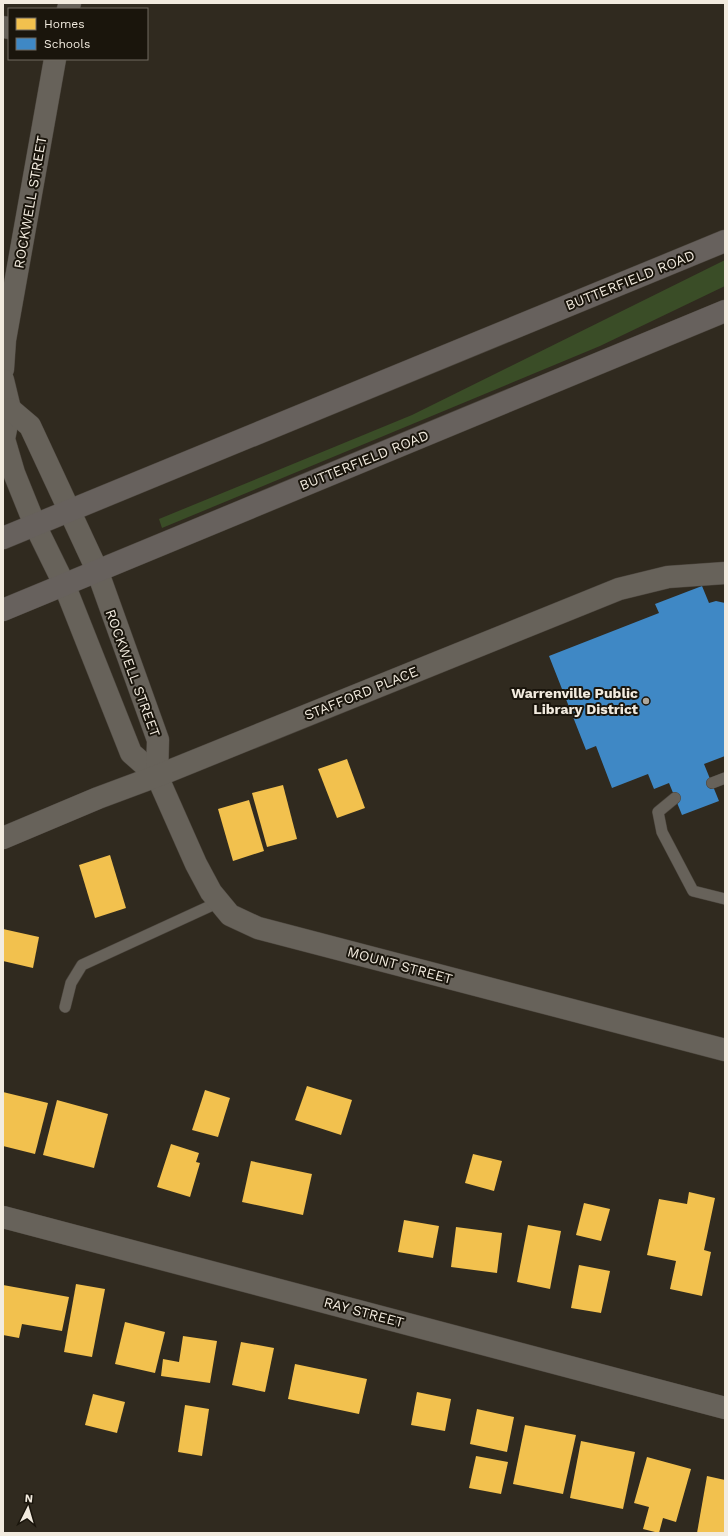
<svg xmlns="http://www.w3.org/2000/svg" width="728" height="1536" viewBox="0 0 728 1536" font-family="'Work Sans',sans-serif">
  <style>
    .green { fill: #3a4d27 }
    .homes { fill: #f2c14e }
    .schools { fill: #3f88c5 }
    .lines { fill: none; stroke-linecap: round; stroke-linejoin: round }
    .service-casing { stroke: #4b453d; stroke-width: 12 }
    .minor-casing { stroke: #4b453d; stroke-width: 23 }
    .primary-casing { stroke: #4b453d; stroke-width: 23 }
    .service { stroke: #67625a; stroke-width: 11 }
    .minor { stroke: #67625a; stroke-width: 22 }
    .primary { stroke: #67615d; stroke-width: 22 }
    .poi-dot { fill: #aea79c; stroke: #1a150c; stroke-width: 1.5 }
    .labels { text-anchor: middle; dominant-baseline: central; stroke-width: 4; stroke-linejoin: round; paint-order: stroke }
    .street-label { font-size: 14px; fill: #f2ebdf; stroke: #1a150c }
    .poi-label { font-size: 14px; font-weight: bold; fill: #f2ebdf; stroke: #1a150c; text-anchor: end }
  </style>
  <rect width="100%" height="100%" fill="#302a1f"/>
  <!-- green -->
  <path class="green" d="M 725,260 L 725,286 L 600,346 L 162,528 L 159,519 L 412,415 Z"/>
  <!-- homes -->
  <g class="homes">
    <path d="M 347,759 L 365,808 L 337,818 L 318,769 Z"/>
    <path d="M 283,785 L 297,839 L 267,847 L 252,793 Z"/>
    <path d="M 249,800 L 264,851 L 233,861 L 218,809 Z"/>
    <path d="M 110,855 L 126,908 L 95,918 L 79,865 Z"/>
    <path d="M 3,929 L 39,937 L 33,968 L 3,961 Z"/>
    <path d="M 307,1086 L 352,1100 L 341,1135 L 295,1120 Z"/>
    <path d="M 205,1090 L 230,1098 L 218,1137 L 192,1130 Z"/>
    <path d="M 3,1092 L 48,1103 L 35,1154 L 3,1146 Z"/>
    <path d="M 57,1100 L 108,1114 L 94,1168 L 43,1155 Z"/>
    <path d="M 171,1144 L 199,1153 L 196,1162 L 200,1163 L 190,1197 L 157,1187 Z"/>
    <path d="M 473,1154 L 502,1161 L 494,1191 L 465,1183 Z"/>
    <path d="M 251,1161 L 312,1174 L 303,1215 L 242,1202 Z"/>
    <path d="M 689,1192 L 715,1198 L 704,1250 L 711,1252 L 702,1296 L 670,1289 L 676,1261 L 647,1255 L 659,1199 L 687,1204 Z"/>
    <path d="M 584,1203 L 610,1209 L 601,1241 L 576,1235 Z"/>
    <path d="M 404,1220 L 439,1226 L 433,1258 L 398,1252 Z"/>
    <path d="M 528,1225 L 561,1231 L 550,1289 L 517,1282 Z"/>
    <path d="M 456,1227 L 502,1233 L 497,1273 L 451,1267 Z"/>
    <path d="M 579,1265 L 610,1271 L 601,1313 L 571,1308 Z"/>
    <path d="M 76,1284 L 105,1289 L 92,1357 L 64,1352 Z"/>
    <path d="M 3,1285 L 69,1297 L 62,1331 L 22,1324 L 19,1338 L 3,1335 Z"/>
    <path d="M 125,1322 L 165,1332 L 155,1373 L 115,1364 Z"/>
    <path d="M 183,1336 L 217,1341 L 210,1383 L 161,1376 L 163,1359 L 179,1362 Z"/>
    <path d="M 241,1342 L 274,1348 L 265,1392 L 232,1385 Z"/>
    <path d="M 295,1364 L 367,1379 L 359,1414 L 288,1399 Z"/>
    <path d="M 417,1392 L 451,1399 L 445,1431 L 411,1425 Z"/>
    <path d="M 93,1394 L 125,1402 L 117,1433 L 85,1425 Z"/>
    <path d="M 185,1405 L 209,1409 L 202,1456 L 178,1452 Z"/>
    <path d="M 477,1409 L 514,1417 L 507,1452 L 470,1444 Z"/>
    <path d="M 525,1425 L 576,1435 L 563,1494 L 513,1484 Z"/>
    <path d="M 581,1441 L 635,1452 L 623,1509 L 570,1498 Z"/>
    <path d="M 476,1456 L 508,1462 L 501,1494 L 469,1488 Z"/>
    <path d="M 647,1457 L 691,1469 L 676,1522 L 663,1518 L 659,1533 L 643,1529 L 649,1507 L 634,1503 Z"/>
    <path d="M 707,1476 L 725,1480 L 725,1533 L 697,1533 Z"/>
  </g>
  <!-- schools -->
  <path class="schools" d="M 702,586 L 709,603 L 716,601 L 725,603 L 725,756 L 704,764 L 719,801 L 682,815 L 669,783 L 654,789 L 648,774 L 612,788 L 596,746 L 586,750 L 549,656 L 659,613 L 655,604 Z"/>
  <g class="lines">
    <defs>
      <g id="service">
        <path d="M 712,783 L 725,778"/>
        <path d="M 675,798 L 658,812 L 662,832 L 693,891 L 725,899"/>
        <path d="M 65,1007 L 71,983 L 82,965 L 219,902"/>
      </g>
      <g id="minor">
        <path d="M 68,9 L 70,3"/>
        <path d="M 3,27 L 9,28"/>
        <path d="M 3,369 L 5,340 L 55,59"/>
        <path d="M 3,380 L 10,409 L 4,439 L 14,473 L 35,525 L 64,584 L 131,753 L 157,776 L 196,864 L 211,892 L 230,915 L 258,928 L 725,1050"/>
        <path d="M 10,409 L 30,426 L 97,570 L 158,740 L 157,776"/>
        <path d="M 3,838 L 98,798 L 157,776 L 619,589 L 668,577 L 725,573"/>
        <path d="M 3,1217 L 725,1408"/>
      </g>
      <g id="primary">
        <path d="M 3,538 L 725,241"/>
        <path d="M 3,610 L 725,311"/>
      </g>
    </defs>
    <!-- service casing -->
    <use href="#service" class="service-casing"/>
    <!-- minor casing -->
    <use href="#minor" class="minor-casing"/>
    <!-- primary casing -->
    <use href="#primary" class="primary-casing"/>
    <!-- service -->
    <use href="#service" class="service"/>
    <!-- minor -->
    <use href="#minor" class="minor"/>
    <!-- primary -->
    <use href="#primary" class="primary"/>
  </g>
  <!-- markers -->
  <circle class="poi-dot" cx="646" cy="701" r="4"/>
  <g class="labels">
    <!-- street labels -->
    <g class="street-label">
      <text transform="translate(30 202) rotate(-80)">ROCKWELL STREET</text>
      <text transform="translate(630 280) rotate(-22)">BUTTERFIELD ROAD</text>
      <text transform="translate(364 460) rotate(-22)">BUTTERFIELD ROAD</text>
      <text transform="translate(133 673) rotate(70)">ROCKWELL STREET</text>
      <text transform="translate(361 693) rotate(-22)">STAFFORD PLACE</text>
      <text transform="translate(400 965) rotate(15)">MOUNT STREET</text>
      <text transform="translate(364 1312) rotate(15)">RAY STREET</text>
    </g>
    <!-- poi labels -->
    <g class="poi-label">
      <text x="638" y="693">Warrenville Public<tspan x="638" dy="16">Library District</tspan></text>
    </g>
  </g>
  <!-- border -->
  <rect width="728" height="1536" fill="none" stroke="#f2ebdf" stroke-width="8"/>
  <!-- legend -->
  <rect x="8" y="8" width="140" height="52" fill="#1a150c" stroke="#706b60"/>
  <rect x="16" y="18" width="20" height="12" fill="#f2c14e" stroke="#706b60"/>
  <text x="44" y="28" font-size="12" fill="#f2ebdf">Homes</text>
  <rect x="16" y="38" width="20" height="12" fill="#3f88c5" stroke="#706b60"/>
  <text x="44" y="48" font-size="12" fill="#f2ebdf">Schools</text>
  <!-- north arrow -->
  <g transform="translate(28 1508) rotate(5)" stroke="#1a150c" stroke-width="3" paint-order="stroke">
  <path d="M0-3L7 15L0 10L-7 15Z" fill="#f2ebdf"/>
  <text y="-6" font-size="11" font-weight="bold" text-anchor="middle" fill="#f2ebdf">N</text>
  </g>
</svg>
